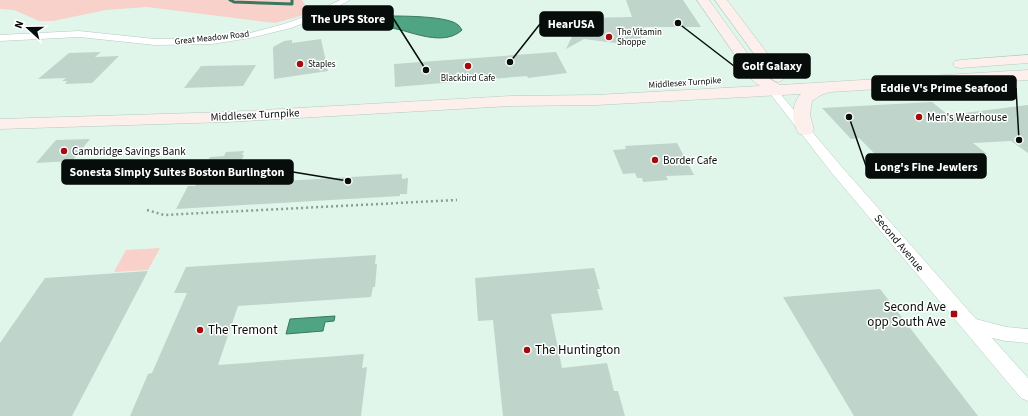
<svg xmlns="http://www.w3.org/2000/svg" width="1028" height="416" viewBox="0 0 1028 416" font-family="'Source Sans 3',sans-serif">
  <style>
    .green { fill: #f8d1ca }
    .water { fill: #4fa483; stroke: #39775f }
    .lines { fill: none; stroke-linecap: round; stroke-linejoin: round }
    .stream { stroke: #39775f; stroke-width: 3 }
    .building { fill: #bfd4ca }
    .minor-casing { stroke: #b5cac0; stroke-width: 1 }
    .secondary-casing { stroke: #b5cac0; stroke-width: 1 }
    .path { stroke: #8d9d95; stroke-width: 2.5; stroke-dasharray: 2 3; stroke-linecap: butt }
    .minor { fill: #fff; fill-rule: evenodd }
    .secondary { fill: #fdefec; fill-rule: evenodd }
    .poi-dot { fill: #a30c0c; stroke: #fff; stroke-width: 1.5 }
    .labels { text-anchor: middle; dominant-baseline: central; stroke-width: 3; stroke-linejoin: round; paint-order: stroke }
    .far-poi-label { font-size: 9px; fill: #060d0a; stroke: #fff; text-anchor: start }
    .far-street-label { font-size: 9px; fill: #060d0a; stroke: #fff }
    .street-label { font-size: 11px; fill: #060d0a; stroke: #fff }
    .poi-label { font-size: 11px; fill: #060d0a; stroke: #fff; text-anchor: start }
    .near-poi-label { font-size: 13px; fill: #060d0a; stroke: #fff; text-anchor: start }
    .leader { fill: none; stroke: #060d0a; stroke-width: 1.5 }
    .callout-dot { fill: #060d0a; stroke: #fff; stroke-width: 1.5 }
    .callout { fill: #060d0a; stroke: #060d0a; stroke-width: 1.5 }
    .callout-label { font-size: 12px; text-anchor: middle; font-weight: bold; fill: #fff }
  </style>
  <rect width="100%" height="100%" fill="#e0f6eb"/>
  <!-- green -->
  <g class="green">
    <path d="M 0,0 L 302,0 L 305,5 L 320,9 L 311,13 L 275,23 L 147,7 L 106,10 L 53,21 L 39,21 L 14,10 L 0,9 Z"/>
    <path d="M 160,248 L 148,270 L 114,272 L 126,250 Z"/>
  </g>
  <!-- water -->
  <g class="water">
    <path d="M 389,16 C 403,16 449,16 458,25 C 459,25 462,30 462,30 C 446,45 419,35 401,30 C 392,28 384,27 376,23 L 384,17 Z"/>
    <path d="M 335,316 L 334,321 L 325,322 L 323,331 L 286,334 L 290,319 Z"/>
  </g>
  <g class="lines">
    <!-- stream -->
    <path class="stream" d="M 230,0 L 234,2 L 292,4 L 292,0"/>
  </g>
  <!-- building -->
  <g class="building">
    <path d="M 626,0 L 683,0 L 701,27 L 644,27 L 638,46 L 584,39 L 566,49 L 581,18 L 632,17 Z"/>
    <path d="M 321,39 L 328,71 L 274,79 L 273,47 L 284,41 L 292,40 L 292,43 Z"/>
    <path d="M 101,52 L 95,57 L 119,56 L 92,83 L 65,84 L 67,81 L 62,81 L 66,78 L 38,79 L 69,53 Z"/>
    <path d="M 556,52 L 567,73 L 528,78 L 527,76 L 395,87 L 394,64 Z"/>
    <path d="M 256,65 L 243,86 L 184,88 L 201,66 Z"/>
    <path d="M 932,102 L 948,115 L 1028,105 L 1028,153 L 1011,141 L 973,143 L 987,154 L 973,155 L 976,158 L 900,163 L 896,159 L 881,160 L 859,138 L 851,139 L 822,108 Z"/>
    <path d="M 90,139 L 72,161 L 36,163 L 56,140 Z"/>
    <path d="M 677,143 L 694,175 L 666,176 L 668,180 L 643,182 L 642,178 L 637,178 L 635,173 L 623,174 L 613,150 L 626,149 L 625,146 Z"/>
    <path d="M 244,151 L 242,155 L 244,155 L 231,184 L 402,174 L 402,179 L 408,178 L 407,194 L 400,194 L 400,196 L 176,209 L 188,186 L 195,186 L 210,157 L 224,156 L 226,152 Z"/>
    <path d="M 376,255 L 375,264 L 377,264 L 375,287 L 373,287 L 371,297 L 238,306 L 218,365 L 364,354 L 362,368 L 367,367 L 361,416 L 130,416 L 148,374 L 152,373 L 187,293 L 174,293 L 186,267 Z"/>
    <path d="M 594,268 L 600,289 L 597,289 L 603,310 L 551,314 L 562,368 L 607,363 L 614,391 L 618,391 L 625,416 L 503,416 L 493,320 L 478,321 L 475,278 Z"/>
    <path d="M 148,271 L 72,416 L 0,416 L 0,343 L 45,278 Z"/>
    <path d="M 880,289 L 978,416 L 854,416 L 783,297 Z"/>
  </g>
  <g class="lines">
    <defs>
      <g id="minor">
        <path d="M 340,0 L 350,0 L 318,17 L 291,28 L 250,38 L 212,44 L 155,45 L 79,37 L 0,41 L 0,35 L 79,31 L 155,39 L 212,38 L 250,33 L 284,24 L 307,16 Z"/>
        <path d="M 777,87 L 781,88 L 782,96 L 841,166 L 976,319 L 1006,327 L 1028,329 L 1028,343 L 1006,341 L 992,338 L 1028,378 L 1028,401 L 1021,398 L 831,172 L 772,96 L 772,90 Z"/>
      </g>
      <g id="secondary">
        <path d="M 697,0 L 709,0 L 763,75 L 780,85 L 1028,70 L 1028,80 L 830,92 L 821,95 L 812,101 L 810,115 L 814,130 L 811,134 L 805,135 L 799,134 C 791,122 791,104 801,94 L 596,105 L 511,106 L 227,122 L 0,129 L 0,119 L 227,112 L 511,96 L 596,95 L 760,86 L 753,81 Z"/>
        <path d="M 715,0 L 727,0 L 783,74 L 786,77 L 783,80 L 778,82 L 773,80 Z"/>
        <path d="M 1028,55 L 1028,63 L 960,68 L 955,67 L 953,64 L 955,61 L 960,60 Z"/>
      </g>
    </defs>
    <!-- minor casing -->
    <use href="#minor" class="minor-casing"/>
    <!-- secondary casing -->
    <use href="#secondary" class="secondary-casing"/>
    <!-- path -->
    <path class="path" d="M 147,210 L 164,215 L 457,200"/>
    <!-- minor -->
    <use href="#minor" class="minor"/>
    <!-- secondary -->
    <use href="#secondary" class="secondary"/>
  </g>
  <!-- markers -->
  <g class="poi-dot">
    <circle cx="609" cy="37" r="4"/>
    <circle cx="300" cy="64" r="4"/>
    <circle cx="468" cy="66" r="4"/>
    <circle cx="919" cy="117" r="4"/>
    <circle cx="64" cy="151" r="4"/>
    <circle cx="655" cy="160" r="4"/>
    <rect x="950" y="310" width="8" height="8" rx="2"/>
    <circle cx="200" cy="330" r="4"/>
    <circle cx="527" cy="350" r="4"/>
  </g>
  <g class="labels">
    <!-- far-poi labels -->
    <g class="far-poi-label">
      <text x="617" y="32">The Vitamin<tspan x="617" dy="10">Shoppe</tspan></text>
      <text x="308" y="64">Staples</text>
      <text x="468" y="78" text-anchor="middle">Blackbird Cafe</text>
    </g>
    <!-- far-street labels -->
    <g class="far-street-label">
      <text transform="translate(212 38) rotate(-6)">Great Meadow Road</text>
      <text transform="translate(685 83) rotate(-4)">Middlesex Turnpike</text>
    </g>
    <!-- street labels -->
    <g class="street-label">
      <text transform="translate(255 115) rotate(-3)">Middlesex Turnpike</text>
      <text transform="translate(899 243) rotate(50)">Second Avenue</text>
    </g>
    <!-- poi labels -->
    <g class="poi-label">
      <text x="927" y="117">Men's Wearhouse</text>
      <text x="72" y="151">Cambridge Savings Bank</text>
      <text x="663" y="160">Border Cafe</text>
    </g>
    <!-- near-poi labels -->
    <g class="near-poi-label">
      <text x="946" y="307" text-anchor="end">Second Ave<tspan x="946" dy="15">opp South Ave</tspan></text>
      <text x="208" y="330">The Tremont</text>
      <text x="535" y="350">The Huntington</text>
    </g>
  </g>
  <!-- callouts -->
  <path class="leader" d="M426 70L393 18M510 62L540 24M678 23L734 66M1019 140L1016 88M849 117L866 166M348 181L293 172"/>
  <g class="callout-dot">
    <circle cx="426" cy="70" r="4"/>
    <circle cx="510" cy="62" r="4"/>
    <circle cx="678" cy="23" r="4"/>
    <circle cx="1019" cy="140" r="4"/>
    <circle cx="849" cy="117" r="4"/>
    <circle cx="348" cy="181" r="4"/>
  </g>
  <g class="callout">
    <rect x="303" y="6" width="90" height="24" rx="4"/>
    <rect x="540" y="12" width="63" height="24" rx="4"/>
    <rect x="734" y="54" width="76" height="24" rx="4"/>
    <rect x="872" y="76" width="144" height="24" rx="4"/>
    <rect x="866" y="154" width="120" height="24" rx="4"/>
    <rect x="62" y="160" width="231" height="24" rx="4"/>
  </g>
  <g class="callout-label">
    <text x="348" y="23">The UPS Store</text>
    <text x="571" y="28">HearUSA</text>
    <text x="772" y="70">Golf Galaxy</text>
    <text x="944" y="92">Eddie V's Prime Seafood</text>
    <text x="926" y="171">Long's Fine Jewlers</text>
    <text x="177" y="176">Sonesta Simply Suites Boston Burlington</text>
  </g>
  <!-- north arrow -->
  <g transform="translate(28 28) rotate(291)" stroke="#ffffff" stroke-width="3" paint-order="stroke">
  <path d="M0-3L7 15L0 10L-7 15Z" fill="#060d0a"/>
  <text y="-6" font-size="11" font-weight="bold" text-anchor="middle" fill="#060d0a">N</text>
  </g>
</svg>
